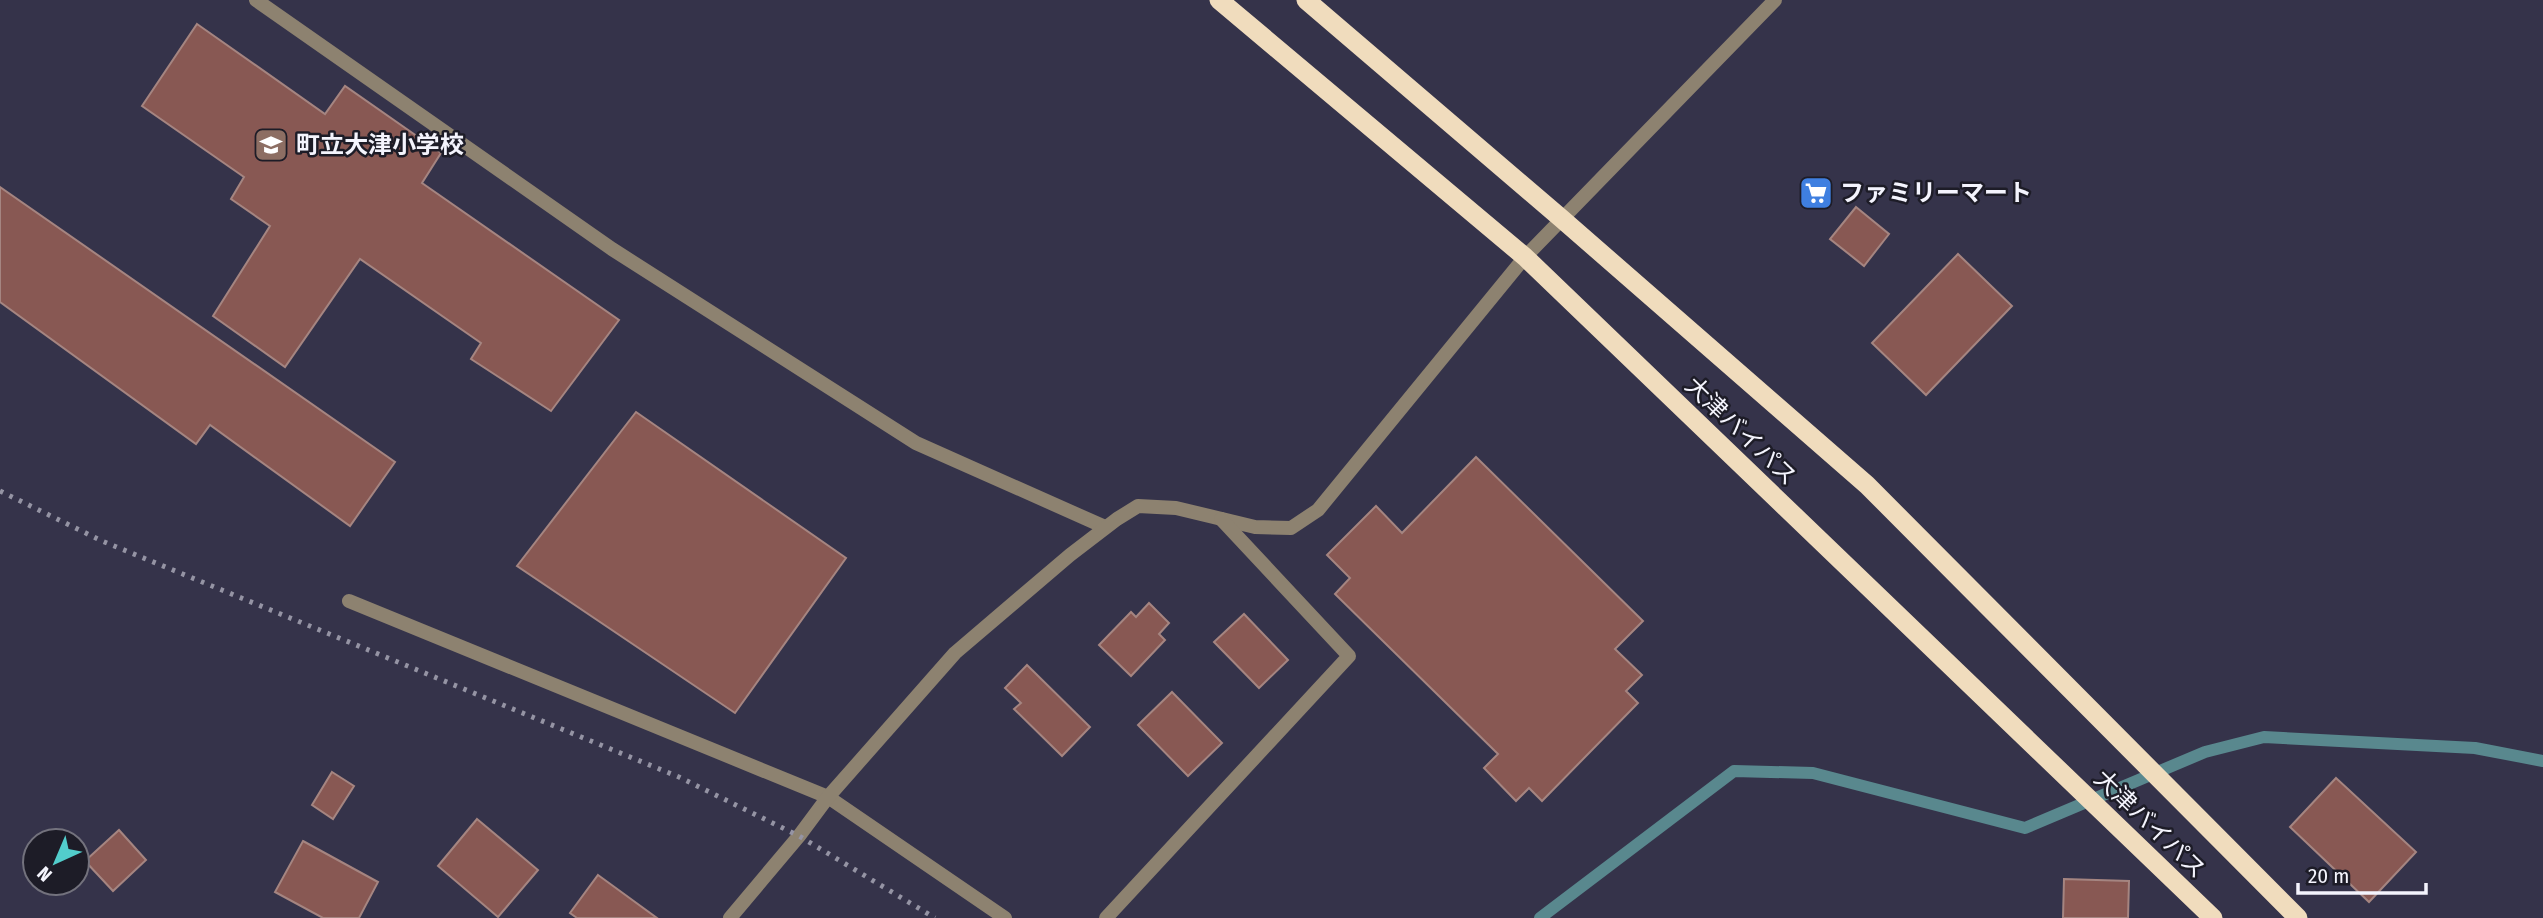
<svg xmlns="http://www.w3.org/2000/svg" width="2543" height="918" viewBox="0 0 2543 918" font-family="'Fira Sans Condensed','Noto Sans JP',sans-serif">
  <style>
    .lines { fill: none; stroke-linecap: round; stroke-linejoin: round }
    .stream { stroke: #59888e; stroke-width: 12 }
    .building { fill: #885853; stroke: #a58581; stroke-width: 2 }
    .minor { stroke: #8d8270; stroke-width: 14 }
    .trunk { stroke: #f0dcbd; stroke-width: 19 }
    .rail { stroke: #9594a4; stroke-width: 5; stroke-dasharray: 3.5 7; stroke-linecap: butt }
    .labels { text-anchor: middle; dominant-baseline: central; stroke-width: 5; stroke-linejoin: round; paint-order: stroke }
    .poi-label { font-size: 24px; font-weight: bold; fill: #f4f4fd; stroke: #1d1c27; text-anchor: start }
    .street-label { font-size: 24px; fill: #f4f4fd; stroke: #1d1c27 }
  </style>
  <rect width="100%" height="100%" fill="#35334a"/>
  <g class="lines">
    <!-- stream -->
    <path class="stream" d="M 1540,918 L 1734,771 L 1813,773 L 2025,828 L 2205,752 L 2264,737 L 2475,748 L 2543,761"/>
  </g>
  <!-- building -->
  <g class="building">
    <path d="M 197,24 L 325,114 L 345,86 L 441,153 L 422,183 L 619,320 L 551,411 L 471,359 L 481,343 L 360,259 L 285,367 L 213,316 L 270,226 L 231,199 L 244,177 L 142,106 Z"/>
    <path d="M 0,187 L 395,462 L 350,526 L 210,425 L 196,444 L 0,302 Z"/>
    <path d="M 1856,207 L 1889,234 L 1864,266 L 1830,239 Z"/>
    <path d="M 1958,254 L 2012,306 L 1926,395 L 1872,343 Z"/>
    <path d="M 636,412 L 846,558 L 735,713 L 517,566 Z"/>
    <path d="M 1476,457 L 1643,621 L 1615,649 L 1642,675 L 1626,691 L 1638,703 L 1542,801 L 1529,788 L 1516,801 L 1484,768 L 1498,754 L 1335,594 L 1350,578 L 1327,555 L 1376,506 L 1402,533 Z"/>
    <path d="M 1149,603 L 1169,623 L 1159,634 L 1165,640 L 1131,676 L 1099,645 L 1131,612 L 1136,617 Z"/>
    <path d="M 1244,614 L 1288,660 L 1259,688 L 1214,642 Z"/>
    <path d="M 1027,665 L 1090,727 L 1062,756 L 1014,709 L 1021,703 L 1005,688 Z"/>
    <path d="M 1172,692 L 1222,743 L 1188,776 L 1138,725 Z"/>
    <path d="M 332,772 L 354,786 L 333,819 L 312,805 Z"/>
    <path d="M 2336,778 L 2416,852 L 2369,902 L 2290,827 Z"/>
    <path d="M 477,819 L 538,870 L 498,917 L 438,866 Z"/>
    <path d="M 119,830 L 146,860 L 113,891 L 85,861 Z"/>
    <path d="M 303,841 L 378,882 L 359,918 L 323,918 L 275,892 Z"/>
    <path d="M 598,875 L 657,918 L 577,918 L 570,913 Z"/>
    <path d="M 2064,879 L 2129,881 L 2128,918 L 2063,918 Z"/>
  </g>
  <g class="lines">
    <!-- minor -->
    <g class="minor">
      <path d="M 256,0 L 612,249 L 916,443 L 1105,527"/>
      <path d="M 349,601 L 828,797 L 1005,918"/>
      <path d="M 730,918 L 799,836 L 828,797 L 955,653 L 1070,555 L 1117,519 L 1138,506 L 1176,508 L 1255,527 L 1291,528 L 1318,510 L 1525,257 L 1775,0"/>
      <path d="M 1106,918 L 1349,656 L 1221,519"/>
    </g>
    <!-- trunk -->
    <g class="trunk">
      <path d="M 1219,0 L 1525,257 L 2213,918"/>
      <path d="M 1306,0 L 1562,219 L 1867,485 L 2298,918"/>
    </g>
    <!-- rail -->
    <path class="rail" d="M 0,491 L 102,541 L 679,777 L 799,836 L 935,918"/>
  </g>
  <!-- icons -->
  <defs>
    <symbol id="school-square" viewBox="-11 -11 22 22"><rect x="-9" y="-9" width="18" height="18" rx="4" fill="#8d6e63" stroke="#1d1c27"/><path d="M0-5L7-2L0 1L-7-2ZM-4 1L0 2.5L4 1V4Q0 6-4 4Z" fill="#fff"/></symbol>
    <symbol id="supermarket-square" viewBox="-11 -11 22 22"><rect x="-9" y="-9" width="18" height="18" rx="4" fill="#3f7fe0" stroke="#1d1c27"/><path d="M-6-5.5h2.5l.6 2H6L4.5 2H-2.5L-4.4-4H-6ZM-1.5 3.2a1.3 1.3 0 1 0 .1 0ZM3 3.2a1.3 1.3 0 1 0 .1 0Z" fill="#fff"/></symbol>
  </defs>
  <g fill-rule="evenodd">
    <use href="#school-square" x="252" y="126" width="38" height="38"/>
    <use href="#supermarket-square" x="1797" y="174" width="38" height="38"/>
  </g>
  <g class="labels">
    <!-- poi labels -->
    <g class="poi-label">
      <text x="296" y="145">町立大津小学校</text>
      <text x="1840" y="193">ファミリーマート</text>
    </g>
    <!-- street labels -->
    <g class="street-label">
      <text transform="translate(1741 431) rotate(44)">大津バイパス</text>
      <text transform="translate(2150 824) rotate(44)">大津バイパス</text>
    </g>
  </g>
  <!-- north arrow -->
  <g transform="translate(56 862) rotate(224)"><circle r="33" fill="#1d1c27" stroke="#73727d" stroke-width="2"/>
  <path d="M0-5L12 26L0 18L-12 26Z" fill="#52cdcc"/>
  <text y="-10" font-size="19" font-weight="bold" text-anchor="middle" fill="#f4f4fd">N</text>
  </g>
  <!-- scale -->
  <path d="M2298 883v10h128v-10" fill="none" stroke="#f4f4fd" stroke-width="3.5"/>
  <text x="2308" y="883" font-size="21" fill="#f4f4fd" stroke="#1d1c27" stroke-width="5" paint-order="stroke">20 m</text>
</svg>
